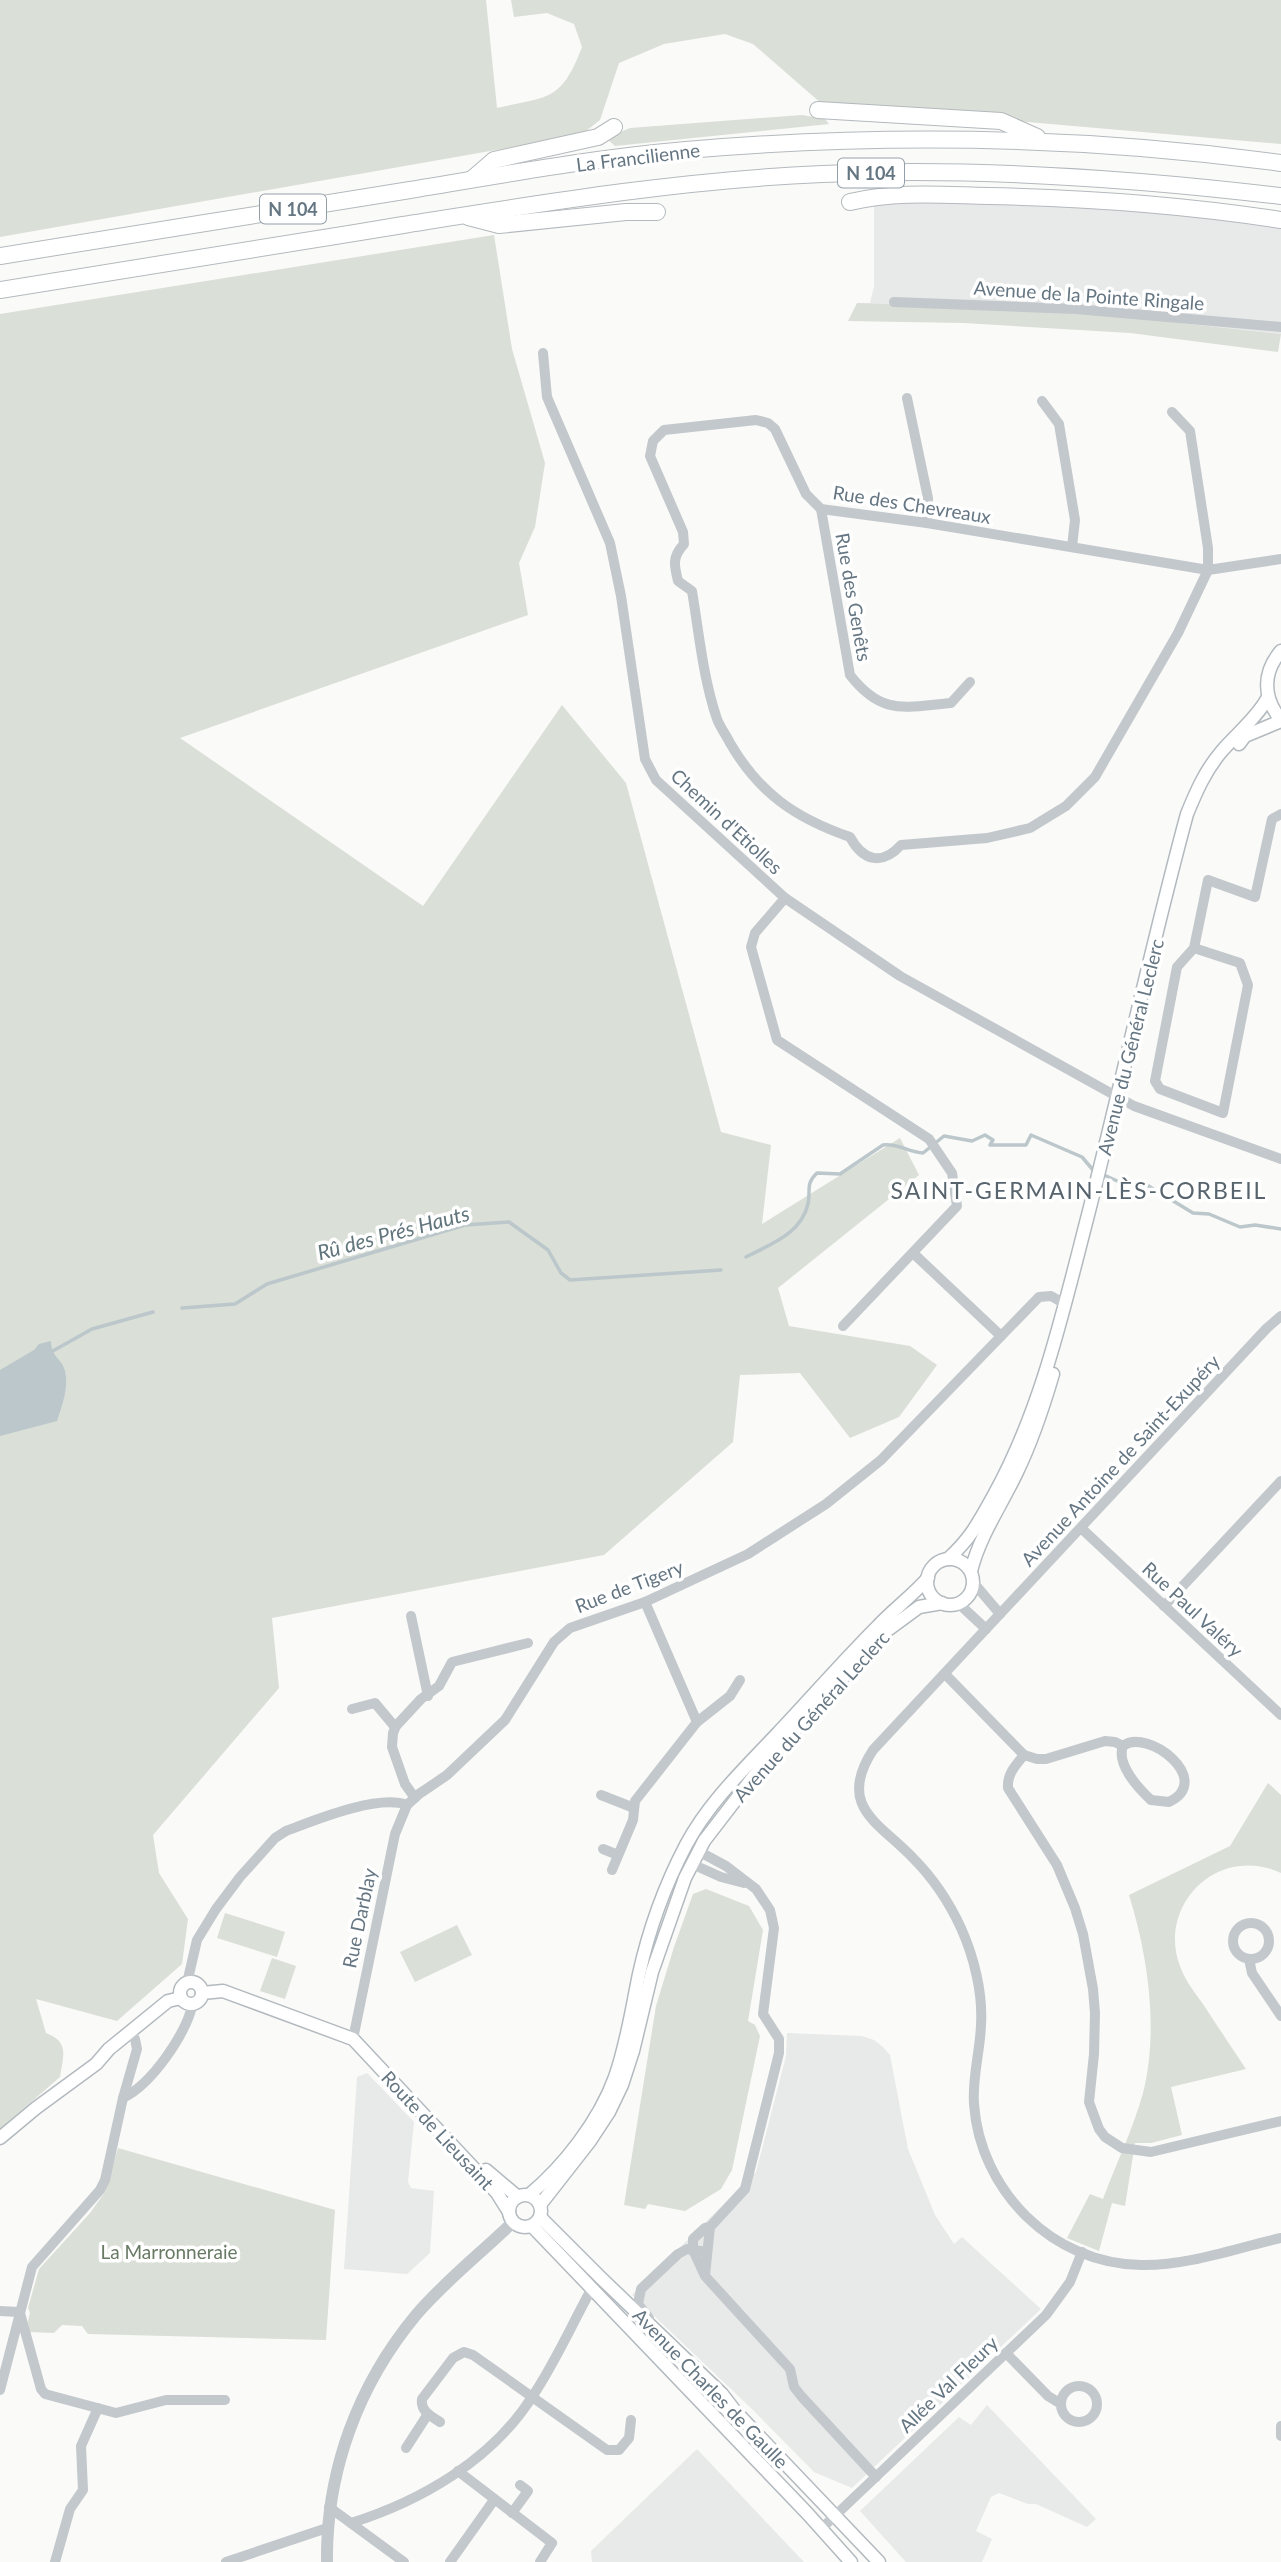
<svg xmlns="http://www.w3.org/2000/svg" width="1281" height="2562" viewBox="0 0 1281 2562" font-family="Lato,sans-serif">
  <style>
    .built { fill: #e8e9e9 }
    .green { fill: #dadfd7 }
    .water { fill: #bbc7cb }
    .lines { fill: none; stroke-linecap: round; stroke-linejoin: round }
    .stream { stroke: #bbc7cb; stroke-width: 3.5 }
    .secondary-casing { stroke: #b3babf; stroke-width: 15 }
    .trunk-casing { stroke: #b4b9bd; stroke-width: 18 }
    .minor { stroke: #c3c8cc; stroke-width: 10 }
    .tertiary { stroke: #c3c8cc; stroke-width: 12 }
    .secondary { stroke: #fff; stroke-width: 12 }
    .trunk { stroke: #fff; stroke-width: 16 }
    .labels { text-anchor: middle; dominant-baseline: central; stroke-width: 7; stroke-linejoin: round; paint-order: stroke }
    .shield { fill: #fff; stroke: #939fa8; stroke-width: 2 }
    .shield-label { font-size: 18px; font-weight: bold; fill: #657683 }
    .street-label { font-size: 19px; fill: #657683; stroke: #fff }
    .park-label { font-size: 19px; fill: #687a64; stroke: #fff }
    .water-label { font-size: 21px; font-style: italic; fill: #60757c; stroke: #fff }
    .quarter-label { font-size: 23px; letter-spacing: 2px; fill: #57646e; stroke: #fff }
  </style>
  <rect width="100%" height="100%" fill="#fafaf8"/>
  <!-- built -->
  <g class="built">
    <path d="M 874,201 L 1156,210 L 1281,227 L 1281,334 L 1025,306 L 870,303 L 874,286 Z"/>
    <path d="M 787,2033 L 862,2036 L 874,2040 L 883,2047 L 890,2055 L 908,2149 L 935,2215 L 954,2244 L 962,2237 L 1041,2309 L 852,2488 L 814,2472 L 753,2410 L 632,2295 L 756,2172 L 786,2056 Z"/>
    <path d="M 367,2073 L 414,2122 L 408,2182 L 411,2188 L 434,2191 L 430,2253 L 407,2274 L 344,2269 L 357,2077 Z"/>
    <path d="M 987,2405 L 1096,2519 L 1087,2527 L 1036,2504 L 1028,2504 L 999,2493 L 991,2497 L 976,2531 L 992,2539 L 982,2562 L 906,2562 L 860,2511 L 959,2417 L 971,2425 Z"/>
    <path d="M 697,2449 L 804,2562 L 592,2562 L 591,2551 Z"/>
  </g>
  <!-- green -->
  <g class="green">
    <path d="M 0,0 L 486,0 L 497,108 C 549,96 561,102 582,47 L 574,24 L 547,13 L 514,17 L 511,0 L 1281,0 L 1281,144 L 822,104 L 753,44 L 725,34 L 664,44 L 619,63 L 600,120 L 581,135 L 0,237 Z"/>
    <path d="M 802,115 L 825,119 L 829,124 L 615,146 L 606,138 L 630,128 Z"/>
    <path d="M 494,235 L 512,349 L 545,463 L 535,527 L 519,563 L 528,615 L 180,738 L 423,906 L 562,705 L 626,783 L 721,1132 L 771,1145 L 762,1224 L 900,1138 L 919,1175 L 778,1288 L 789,1326 L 910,1346 L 937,1365 L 899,1417 L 850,1438 L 800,1373 L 740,1375 L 733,1442 L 604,1555 L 272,1618 L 279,1688 L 153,1835 L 159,1873 L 188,1919 L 182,1964 L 117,2021 L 36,1999 L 46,2033 C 70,2042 63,2056 60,2077 L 0,2129 L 0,314 Z"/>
    <path d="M 857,303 L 1025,306 L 1281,334 L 1278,352 L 1130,333 L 964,323 L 848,321 Z"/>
    <path d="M 1268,1783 L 1281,1795 L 1281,1873 C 1258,1862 1231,1863 1209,1877 C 1180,1896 1167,1933 1180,1966 C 1185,1981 1196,1994 1205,2007 C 1218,2027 1232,2048 1246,2069 L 1171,2087 L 1182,2135 L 1151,2143 L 1135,2143 L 1125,2206 L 1112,2203 L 1099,2251 L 1067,2238 L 1090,2194 L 1103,2199 C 1116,2164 1133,2129 1143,2093 C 1159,2030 1148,1956 1129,1895 L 1230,1846 Z"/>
    <path d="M 706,1889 L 749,1906 L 763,1930 L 748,2021 L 755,2025 L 760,2036 L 732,2170 L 721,2189 L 685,2211 L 648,2204 L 645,2209 L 624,2205 L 656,2006 L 674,1947 L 693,1894 Z"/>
    <path d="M 225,1913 L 285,1932 L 277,1957 L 217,1938 Z"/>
    <path d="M 457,1925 L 472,1955 L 415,1982 L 400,1952 Z"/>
    <path d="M 272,1958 L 296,1966 L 285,1999 L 260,1991 Z"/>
    <path d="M 118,2148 L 335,2210 L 326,2340 L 88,2334 L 82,2326 L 62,2325 L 54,2333 L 29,2332 L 28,2321 L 30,2313 L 28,2308 L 39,2269 L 90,2213 L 105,2192 Z"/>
  </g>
  <!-- water -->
  <path class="water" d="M 51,1341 C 51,1358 62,1358 65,1371 C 69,1388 62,1405 57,1421 L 0,1436 L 0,1370 L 34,1350 L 39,1344 Z"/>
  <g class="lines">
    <!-- stream -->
    <g class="stream">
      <path d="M 746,1257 C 771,1244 801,1234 808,1204 C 811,1191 805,1184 817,1173 L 840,1174 L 883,1145 C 897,1143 909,1152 923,1153 L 944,1136 L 972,1141 L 985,1135 L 993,1140 L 990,1145 L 1026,1145 L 1031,1135 L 1082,1157 L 1093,1170 L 1126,1185 L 1147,1185 L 1193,1213 L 1209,1214 L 1240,1227 L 1255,1225 L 1281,1229"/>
      <path d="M 182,1308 L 235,1304 L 267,1284 L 465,1225 L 509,1222 L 548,1250 L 561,1273 L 570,1280 L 721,1270"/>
      <path d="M 51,1352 L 92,1329 L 153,1312"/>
    </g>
    <defs>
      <g id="secondary">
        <path d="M 1281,651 C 1262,673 1263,698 1281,720"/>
        <path d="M 1239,744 L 1245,736 L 1281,721"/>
        <path d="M 948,1559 C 971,1538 979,1522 994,1495 C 1042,1408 1063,1311 1088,1215 C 1122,1082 1151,947 1187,814 C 1196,792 1205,771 1221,752 C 1236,734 1255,720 1267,699"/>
        <circle cx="950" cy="1582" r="23"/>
        <path d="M 971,1571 C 980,1535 1001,1506 1017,1472 C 1032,1441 1043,1408 1053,1374"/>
        <circle cx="191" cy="1993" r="11"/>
        <path d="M 202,1993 L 223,1991 L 353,2039 L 497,2193 L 509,2212"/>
        <path d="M 0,2138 L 36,2108 L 96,2064 L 109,2049 L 168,2001 L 181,1998"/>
        <path d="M 486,2170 L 518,2197"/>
        <circle cx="525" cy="2211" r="16"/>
        <path d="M 529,2195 C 564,2166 599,2121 615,2077 C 627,2043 632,2008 639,1974 C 649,1929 665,1885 686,1845 C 709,1802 744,1769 777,1734 C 811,1698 843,1661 878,1626 C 894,1609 912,1596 928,1578"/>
        <path d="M 540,2205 L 590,2141 L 609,2112 L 622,2085 L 633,2051 L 652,1972 L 685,1878 L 704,1841 L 764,1763 L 885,1632 L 919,1607 L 942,1603"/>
        <path d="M 540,2217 L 602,2279 L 722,2394 L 735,2411 L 879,2562"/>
        <path d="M 532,2226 L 807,2513 L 851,2562"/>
      </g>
      <g id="trunk">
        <path d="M 818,110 L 1001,121 L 1037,137"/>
        <path d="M 472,179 L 494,160 L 598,137 L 614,127"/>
        <path d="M 850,202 C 897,191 941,195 988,196 C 1086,198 1184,205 1281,220"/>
        <path d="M 468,217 L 499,225 L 626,212 L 657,212"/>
        <path d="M 0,256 C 137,234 273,212 410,190 C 501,175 593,158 686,150 C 885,133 1083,136 1281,163"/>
        <path d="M 0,290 C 135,268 269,247 403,225 C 542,203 681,180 822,174 C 975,167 1129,178 1281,196"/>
      </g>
    </defs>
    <!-- secondary casing -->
    <use href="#secondary" class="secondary-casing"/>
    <!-- trunk casing -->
    <use href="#trunk" class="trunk-casing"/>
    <!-- minor -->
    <g class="minor">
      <path d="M 894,302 L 1076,309 L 1281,327"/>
      <path d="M 543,353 L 547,397 L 610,543 L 621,596 L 645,759 L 656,780 L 785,898 L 900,976 L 1134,1106 L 1281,1159"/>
      <path d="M 907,398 L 928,498 L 927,523"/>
      <path d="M 1042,401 L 1059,424 L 1075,520 L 1072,547"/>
      <path d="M 1172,412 L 1190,431 L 1208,548 L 1208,570 L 1178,633 L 1095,777 L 1066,806 L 1030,828 L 987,838 L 901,845 C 882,866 863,861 850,837 C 795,818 759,793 730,743 C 726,735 720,727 717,719 C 703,678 699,633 692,591 L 678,581 C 674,565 672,557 684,544 L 683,532 L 650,456 L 653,441 L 664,430 L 756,420 L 768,423 L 775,429 L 806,494 L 821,509 L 927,523 L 1208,570 L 1281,559"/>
      <path d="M 821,509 L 850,675 C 882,716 904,707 951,703 L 970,682"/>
      <path d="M 785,898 L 755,933 L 751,947 L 777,1040 L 929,1139 L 952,1173 L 957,1206 L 843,1326"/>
      <path d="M 1194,948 L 1240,963 L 1248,985 L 1223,1113 L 1160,1089 L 1155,1081 L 1177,967 L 1194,948 L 1208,880 L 1255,897 L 1272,819 L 1281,814"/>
      <path d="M 913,1253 L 1001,1336"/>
      <path d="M 1281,1316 L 1267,1328 L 873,1750 C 836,1807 880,1823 913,1858 C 933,1878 949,1902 961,1928 C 974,1957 983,1993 981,2025 C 980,2052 972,2078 974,2104 C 980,2191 1053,2264 1141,2265 C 1188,2266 1236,2248 1281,2238"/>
      <path d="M 1081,1528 L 1281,1715"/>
      <path d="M 973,1582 L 1000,1614"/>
      <path d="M 958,1603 L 986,1629"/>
      <path d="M 1164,1606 L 1281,1481"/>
      <path d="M 411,1616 L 428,1696"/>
      <path d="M 945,1674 L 1024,1755 C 1015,1766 1007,1774 1008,1788 L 1057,1865 L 1075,1908 L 1083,1934 L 1093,1989 L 1095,2013 L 1094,2054 L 1089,2102 L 1099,2129 L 1105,2137 L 1122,2148 L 1151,2152 L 1281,2121"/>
      <path d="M 352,1709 L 375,1703 L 395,1727"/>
      <path d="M 697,1722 L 730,1696 L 740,1680"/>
      <path d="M 1024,1755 L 1037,1759 L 1046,1759 L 1105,1741 L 1115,1742 L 1123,1746 C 1116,1764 1138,1788 1151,1800 L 1169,1802 C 1215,1780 1147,1727 1123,1746"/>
      <path d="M 601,1795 L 634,1808"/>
      <path d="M 415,1798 L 405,1784 L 392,1747 L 393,1733 L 396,1726 L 421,1699 L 439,1686 L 452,1662 L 528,1643"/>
      <path d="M 603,1849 L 618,1855"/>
      <path d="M 698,1851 L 726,1866 L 756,1889 L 770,1910 L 774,1928 L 763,2014 L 779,2039 L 779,2053 L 745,2189 L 710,2227 L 705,2228 L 693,2239 L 693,2250 L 705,2276 L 790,2369 L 794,2387 L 802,2397 L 876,2477"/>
      <path d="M 692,1864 L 721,1877 L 744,1883"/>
      <path d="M 612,1870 L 633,1820 L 635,1801 L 697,1722 L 645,1602"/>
      <circle cx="1251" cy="1941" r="18"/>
      <path d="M 1249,1959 L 1252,1973 L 1281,2016"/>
      <path d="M 187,1983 L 197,1940 L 216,1909 L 240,1877 L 275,1838 L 286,1831 C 315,1820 378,1794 407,1805"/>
      <path d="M 353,2039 L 395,1834 L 407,1805 L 419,1794 L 447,1775 L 505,1720 L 554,1642 L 570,1628 L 645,1602 L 748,1554 L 826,1504 L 881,1460 L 1039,1297 L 1051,1296 L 1065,1304"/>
      <path d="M 123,2098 C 152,2084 186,2034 193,2003"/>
      <path d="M 705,2275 L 710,2227"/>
      <path d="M 0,2311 L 19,2312"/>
      <path d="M 20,2313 L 41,2389 L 45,2394 L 116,2413 L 166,2400 L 225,2400"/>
      <path d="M 649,2318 L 638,2304 L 641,2289 L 678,2254 L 687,2249 L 707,2252"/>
      <path d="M 1006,2353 L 1048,2396 L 1061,2404"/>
      <circle cx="1079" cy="2404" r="18"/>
      <path d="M 0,2390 L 32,2267 L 100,2190 L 105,2180 L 123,2098 L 137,2049 L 135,2039 L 129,2032"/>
      <path d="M 440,2422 C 431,2416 420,2411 422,2399 L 453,2358 L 464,2352 L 473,2355 L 607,2450 L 619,2450 L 629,2438 L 631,2420"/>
      <path d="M 1281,2426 L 1281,2436"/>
      <path d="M 406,2448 L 428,2414"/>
      <path d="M 458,2471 L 552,2543 L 540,2562"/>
      <path d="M 329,2507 L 404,2562"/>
      <path d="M 512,2513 L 528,2491 L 520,2485"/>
      <path d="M 351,2523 C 421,2501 492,2460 532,2397 C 555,2363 572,2324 592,2288"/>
      <path d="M 821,2529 L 1046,2315 L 1070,2282 L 1082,2252"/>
      <path d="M 55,2562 L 70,2509 L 83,2490 L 81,2446 L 98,2408"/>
      <path d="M 226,2562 L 327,2528"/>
      <path d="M 450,2562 L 494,2500"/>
    </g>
    <!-- tertiary -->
    <path class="tertiary" d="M 327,2562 C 326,2471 358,2385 416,2315 C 445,2281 481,2253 513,2222"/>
    <!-- secondary -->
    <use href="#secondary" class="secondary"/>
    <!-- trunk -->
    <use href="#trunk" class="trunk"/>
  </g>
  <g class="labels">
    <!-- shield labels -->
    <g class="shield">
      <rect x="838" y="158.5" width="66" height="29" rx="5"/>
      <rect x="260" y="194.5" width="66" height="29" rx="5"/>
    </g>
    <g class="shield-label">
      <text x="871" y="173">N 104</text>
      <text x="293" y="209">N 104</text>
    </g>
    <!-- street labels -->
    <g class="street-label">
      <text transform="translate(638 157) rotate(-7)">La Francilienne</text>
      <text transform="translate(1089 295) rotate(4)">Avenue de la Pointe Ringale</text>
      <text transform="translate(912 504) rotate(9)">Rue des Chevreaux</text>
      <text transform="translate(854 597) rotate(80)">Rue des Genêts</text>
      <text transform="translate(727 821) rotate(43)">Chemin d'Etiolles</text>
      <text transform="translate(1130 1047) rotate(-76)">Avenue du Général Leclerc</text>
      <text transform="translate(1120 1460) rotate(-47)">Avenue Antoine de Saint-Exupéry</text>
      <text transform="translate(629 1586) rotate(-21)">Rue de Tigery</text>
      <text transform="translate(1193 1609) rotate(43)">Rue Paul Valéry</text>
      <text transform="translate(811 1716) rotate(-48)">Avenue du Général Leclerc</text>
      <text transform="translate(359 1918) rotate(-78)">Rue Darblay</text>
      <text transform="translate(438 2130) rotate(47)">Route de Lieusaint</text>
      <text transform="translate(948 2384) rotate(-44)">Allée Val Fleury</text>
      <text transform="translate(711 2388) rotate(46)">Avenue Charles de Gaulle</text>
    </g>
    <!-- park labels -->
    <g class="park-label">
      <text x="169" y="2251">La Marronneraie</text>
    </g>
    <!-- water labels -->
    <g class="water-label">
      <text transform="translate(393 1232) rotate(-15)">Rû des Prés Hauts</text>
    </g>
    <!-- quarter labels -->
    <g class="quarter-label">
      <text x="1079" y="1190">SAINT-GERMAIN-LÈS-CORBEIL</text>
    </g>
  </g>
</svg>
